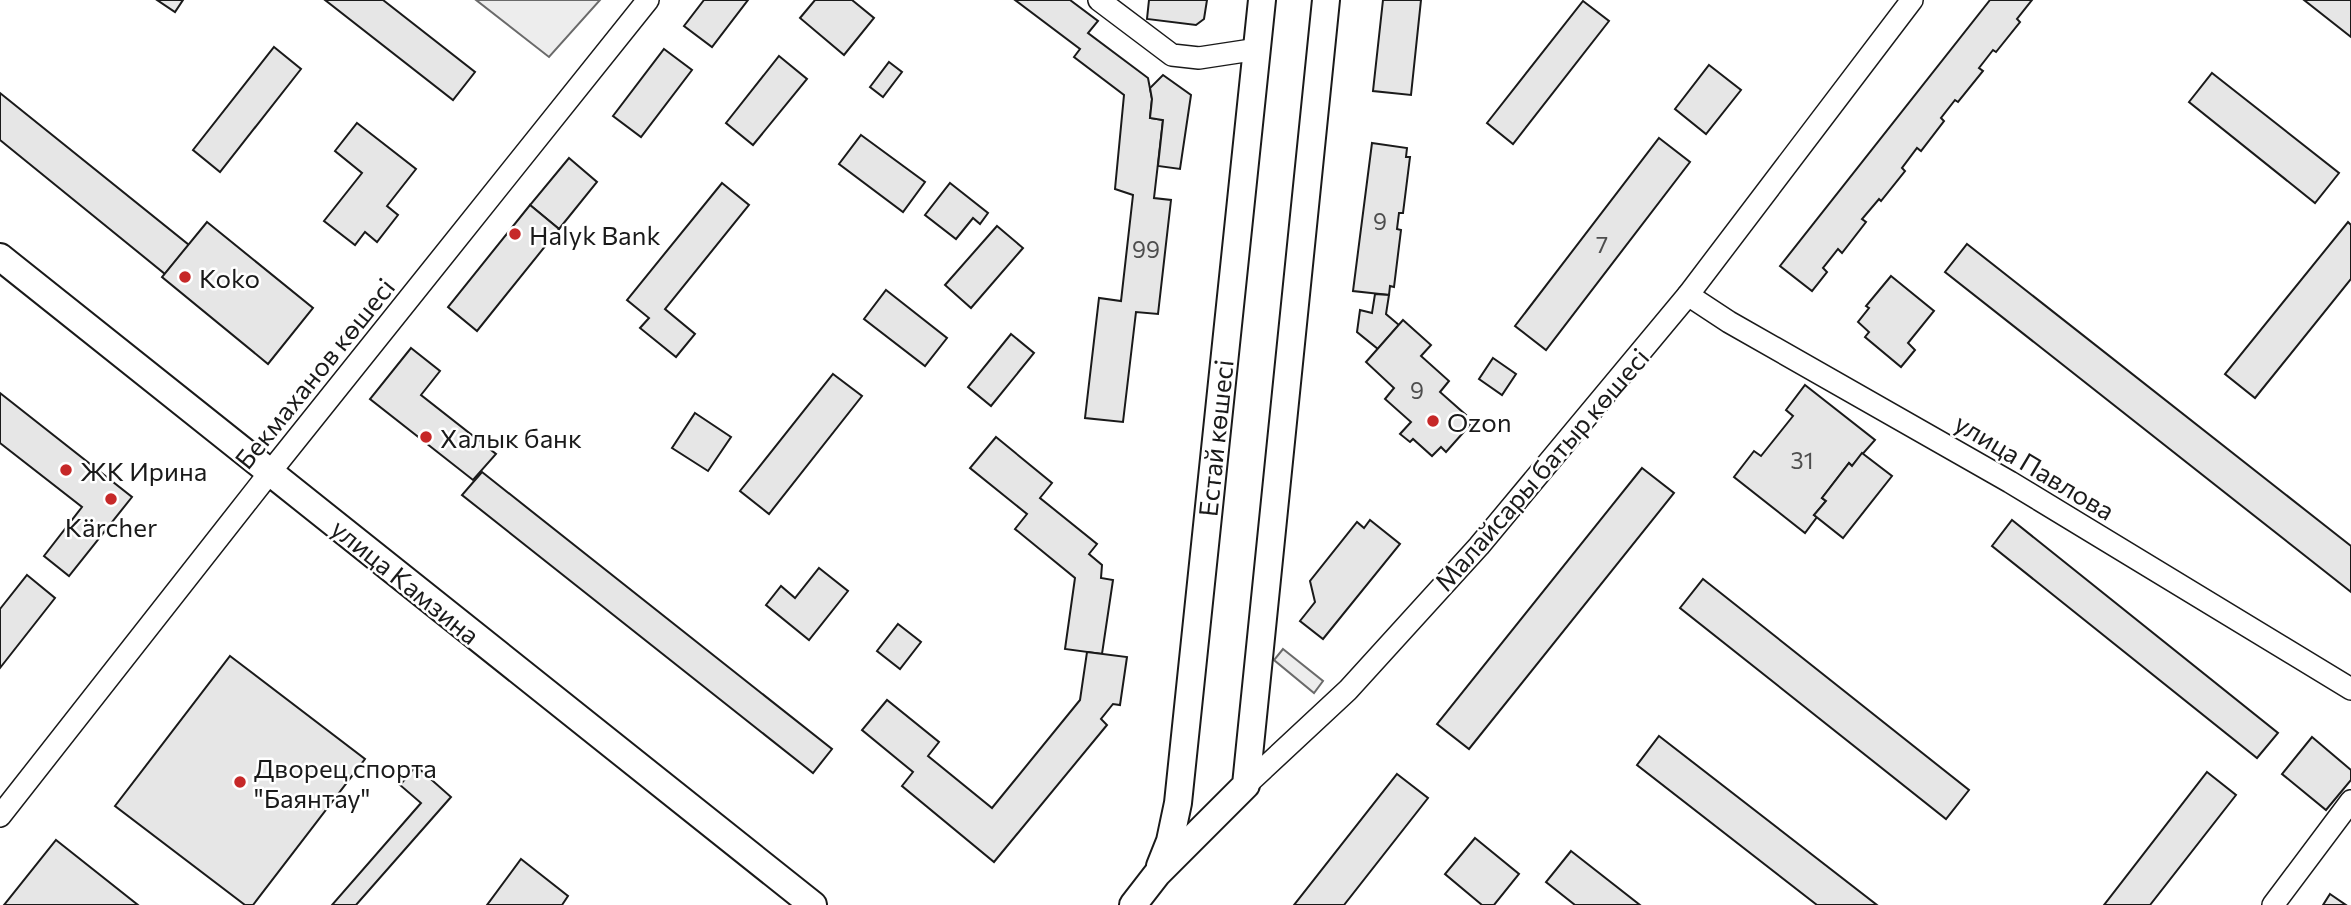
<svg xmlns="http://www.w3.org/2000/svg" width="2351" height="905" viewBox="0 0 2351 905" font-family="Commissioner,sans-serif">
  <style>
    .built { fill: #ededed; stroke: #6a6a6a; stroke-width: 2 }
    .building { fill: #e6e6e6; stroke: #1a1a1a; stroke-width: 2 }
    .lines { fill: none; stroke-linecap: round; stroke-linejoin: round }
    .minor-casing { stroke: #1a1a1a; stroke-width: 24 }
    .major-casing { stroke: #1a1a1a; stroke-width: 30 }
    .minor { stroke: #fff; stroke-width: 21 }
    .major { stroke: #fff; stroke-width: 26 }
    .poi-dot { fill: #c62828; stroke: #fff; stroke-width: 2.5 }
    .labels { text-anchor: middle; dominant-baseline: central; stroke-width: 5; stroke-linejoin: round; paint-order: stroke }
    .number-label { font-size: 23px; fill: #4d4d4d }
    .poi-label { font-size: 26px; fill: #1a1a1a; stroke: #fff; text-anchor: start }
    .street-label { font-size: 26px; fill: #1a1a1a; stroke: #fff }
  </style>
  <rect width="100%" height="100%" fill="#fff"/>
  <!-- built -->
  <g class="built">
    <path d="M 476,0 L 600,0 L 549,57 Z"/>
    <path d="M 1283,649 L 1323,681 L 1314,693 L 1274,660 Z"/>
  </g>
  <!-- building -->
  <g class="building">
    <path d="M 157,0 L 183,0 L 175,12 Z"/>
    <path d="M 325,0 L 383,0 L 475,72 L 453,100 Z"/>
    <path d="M 704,0 L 748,0 L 712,47 L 684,26 Z"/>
    <path d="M 815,0 L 852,0 L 874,18 L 844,55 L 800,18 Z"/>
    <path d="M 1015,0 L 1070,0 L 1098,21 L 1088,33 L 1148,78 L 1152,99 L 1150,118 L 1163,120 L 1154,198 L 1171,200 L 1158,314 L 1136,312 L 1123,422 L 1085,418 L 1099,298 L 1121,301 L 1133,195 L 1115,189 L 1124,95 L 1074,57 L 1080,49 Z"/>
    <path d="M 1149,0 L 1207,0 L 1204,19 L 1196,25 L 1147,19 Z"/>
    <path d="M 1383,0 L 1421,0 L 1411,95 L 1373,91 Z"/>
    <path d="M 1990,0 L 2032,0 L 2017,19 L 2020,22 L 1996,52 L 1993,50 L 1979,68 L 1983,71 L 1958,102 L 1955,100 L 1941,118 L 1944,121 L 1921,151 L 1917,148 L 1902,168 L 1905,171 L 1881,201 L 1879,199 L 1862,219 L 1866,222 L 1842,253 L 1838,249 L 1823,268 L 1827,272 L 1812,291 L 1780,266 Z"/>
    <path d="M 2304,0 L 2351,0 L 2351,37 Z"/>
    <path d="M 1583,1 L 1609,21 L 1513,144 L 1487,123 Z"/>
    <path d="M 274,47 L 301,69 L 220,172 L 193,150 Z"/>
    <path d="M 664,49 L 692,70 L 641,137 L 613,116 Z"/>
    <path d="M 779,56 L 807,79 L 753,145 L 726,123 Z"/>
    <path d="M 889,62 L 902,72 L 883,97 L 870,87 Z"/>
    <path d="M 1709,65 L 1741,90 L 1706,134 L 1675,109 Z"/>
    <path d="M 2212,73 L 2339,173 L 2315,203 L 2189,102 Z"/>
    <path d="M 1163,75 L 1191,95 L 1180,169 L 1158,166 L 1163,120 L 1150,118 L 1152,99 L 1150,88 Z"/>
    <path d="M 0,93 L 189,245 L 165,274 L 0,140 Z"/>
    <path d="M 357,123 L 416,169 L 387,206 L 398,215 L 377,242 L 365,232 L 355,245 L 324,221 L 362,173 L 335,151 Z"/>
    <path d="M 861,135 L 925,182 L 903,212 L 839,164 Z"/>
    <path d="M 1659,138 L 1690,162 L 1546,350 L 1515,326 Z"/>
    <path d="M 1372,143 L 1407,148 L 1406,157 L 1410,157 L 1403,213 L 1399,213 L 1397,229 L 1401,230 L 1394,287 L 1390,286 L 1389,295 L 1353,291 Z"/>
    <path d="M 569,158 L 597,182 L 559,229 L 530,205 Z"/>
    <path d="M 722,183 L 749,205 L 665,309 L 695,334 L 676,357 L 640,328 L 649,318 L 627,300 Z"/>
    <path d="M 950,183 L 988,213 L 980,224 L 973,218 L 956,239 L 925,215 Z"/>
    <path d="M 530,205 L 559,229 L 477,331 L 448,307 Z"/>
    <path d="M 207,222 L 313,308 L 268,364 L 162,277 Z"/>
    <path d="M 2348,222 L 2351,225 L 2351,279 L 2255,398 L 2225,374 Z"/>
    <path d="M 997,226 L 1023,248 L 971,308 L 945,285 Z"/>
    <path d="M 1967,244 L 2351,546 L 2351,592 L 1945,272 Z"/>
    <path d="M 1891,276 L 1934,311 L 1908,343 L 1915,350 L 1901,367 L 1865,337 L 1869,332 L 1858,322 L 1869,308 L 1866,306 Z"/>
    <path d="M 886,290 L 947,338 L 925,366 L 864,319 Z"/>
    <path d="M 1375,294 L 1389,295 L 1386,314 L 1399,325 L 1378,349 L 1357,332 L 1360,310 L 1372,313 Z"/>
    <path d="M 1403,320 L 1431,345 L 1421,356 L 1449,381 L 1440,392 L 1466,415 L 1463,419 L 1470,425 L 1446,452 L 1441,447 L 1432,456 L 1413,439 L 1410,442 L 1400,434 L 1411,422 L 1385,399 L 1394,388 L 1366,362 Z"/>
    <path d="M 1011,334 L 1034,353 L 991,406 L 968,387 Z"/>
    <path d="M 411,348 L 440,371 L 421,395 L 496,454 L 473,480 L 370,399 Z"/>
    <path d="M 1493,358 L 1516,374 L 1502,395 L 1479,379 Z"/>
    <path d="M 833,374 L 862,396 L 769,514 L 740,491 Z"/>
    <path d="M 1805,385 L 1875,440 L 1852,466 L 1849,463 L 1822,498 L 1826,501 L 1814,515 L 1817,517 L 1805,533 L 1734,477 L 1754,451 L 1761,456 L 1793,416 L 1786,410 Z"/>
    <path d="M 0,393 L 132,497 L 69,576 L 44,556 L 82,507 L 0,443 Z"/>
    <path d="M 695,413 L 731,437 L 708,471 L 672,448 Z"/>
    <path d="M 996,437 L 1052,483 L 1040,498 L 1097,544 L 1089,554 L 1102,565 L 1101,578 L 1113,580 L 1102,654 L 1065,649 L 1075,578 L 1015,529 L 1027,514 L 970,468 Z"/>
    <path d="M 1862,453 L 1892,476 L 1843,538 L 1814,515 L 1826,501 L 1822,498 L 1849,463 L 1852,466 Z"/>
    <path d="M 1642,468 L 1674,493 L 1469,749 L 1437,724 Z"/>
    <path d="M 482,472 L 832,749 L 813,773 L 462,495 Z"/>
    <path d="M 1370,520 L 1400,544 L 1323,639 L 1300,621 L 1315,602 L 1310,581 L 1357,522 L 1364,528 Z"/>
    <path d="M 2012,520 L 2278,733 L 2257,758 L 1992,546 Z"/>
    <path d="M 819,568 L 848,591 L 809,640 L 766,605 L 781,586 L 795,598 Z"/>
    <path d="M 27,575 L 55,598 L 0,668 L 0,609 Z"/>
    <path d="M 1703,579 L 1969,790 L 1946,819 L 1680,608 Z"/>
    <path d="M 898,624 L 921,642 L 900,669 L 877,651 Z"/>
    <path d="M 1087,652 L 1127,657 L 1120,705 L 1113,704 L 1101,719 L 1107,725 L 994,862 L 902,786 L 913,772 L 862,730 L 887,700 L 939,742 L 928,756 L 992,808 L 1080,700 Z"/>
    <path d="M 230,656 L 365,759 L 253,905 L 245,905 L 115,806 Z"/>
    <path d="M 1659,736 L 1877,905 L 1817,905 L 1637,765 Z"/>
    <path d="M 2312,737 L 2351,770 L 2351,780 L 2326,810 L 2282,774 Z"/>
    <path d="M 416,766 L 451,797 L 356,905 L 332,905 L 421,803 L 400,785 Z"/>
    <path d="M 2207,772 L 2236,795 L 2150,905 L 2104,905 Z"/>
    <path d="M 1397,774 L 1428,798 L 1344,905 L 1294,905 Z"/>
    <path d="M 1475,838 L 1519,874 L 1494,905 L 1482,905 L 1445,874 Z"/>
    <path d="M 56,840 L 138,905 L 4,905 Z"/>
    <path d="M 1571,851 L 1640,905 L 1575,905 L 1546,882 Z"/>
    <path d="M 521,859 L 568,896 L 562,905 L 487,905 Z"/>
    <path d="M 2330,894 L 2346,905 L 2323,905 Z"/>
  </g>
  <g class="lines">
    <defs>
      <g id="minor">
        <path d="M 1099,0 L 1172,55 L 1199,58 L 1258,49"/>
        <path d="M 1688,295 L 1729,322 L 2010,482 L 2351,689"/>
        <path d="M 1246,785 L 1348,690 L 1479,546 L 1688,295 L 1912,0"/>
        <path d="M 0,816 L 271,471 L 648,0"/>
        <path d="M 2273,905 L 2351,801"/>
      </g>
      <g id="major">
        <path d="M 0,257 L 813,905"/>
        <path d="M 1160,866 L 1170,841 L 1178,803 L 1262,0"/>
        <path d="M 1133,905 L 1157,874 L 1246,785 L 1326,0"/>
      </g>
    </defs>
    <!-- minor casing -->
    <use href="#minor" class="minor-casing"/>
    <!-- major casing -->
    <use href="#major" class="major-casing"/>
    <!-- minor -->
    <use href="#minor" class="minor"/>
    <!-- major -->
    <use href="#major" class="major"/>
  </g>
  <!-- markers -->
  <g class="poi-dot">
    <circle cx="515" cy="234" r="7"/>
    <circle cx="185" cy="277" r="7"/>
    <circle cx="1433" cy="421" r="7"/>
    <circle cx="426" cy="437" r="7"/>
    <circle cx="66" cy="470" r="7"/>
    <circle cx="111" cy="499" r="7"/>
    <circle cx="240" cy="782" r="7"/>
  </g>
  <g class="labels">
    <!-- number labels -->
    <g class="number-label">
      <text x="1380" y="221">9</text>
      <text x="1602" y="244">7</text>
      <text x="1146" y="249">99</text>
      <text x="1417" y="390">9</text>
      <text x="1802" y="460">31</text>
    </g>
    <!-- poi labels -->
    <g class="poi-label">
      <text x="529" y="234">Halyk Bank</text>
      <text x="199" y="277">Koko</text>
      <text x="1447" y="421">Ozon</text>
      <text x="440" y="437">Халык банк</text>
      <text x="80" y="470">ЖК Ирина</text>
      <text x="111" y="526" text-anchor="middle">Kärcher</text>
      <text x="254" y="767">Дворец спорта<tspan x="254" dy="30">"Баянтау"</tspan></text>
    </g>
    <!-- street labels -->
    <g class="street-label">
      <text transform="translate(314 373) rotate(-51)">Бекмаханов көшесі</text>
      <text transform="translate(1215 438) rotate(-84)">Естай көшесі</text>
      <text transform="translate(2035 466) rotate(31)">улица Павлова</text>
      <text transform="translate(1541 469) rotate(-49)">Малайсары батыр көшесі</text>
      <text transform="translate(406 581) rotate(39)">улица Камзина</text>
    </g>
  </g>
</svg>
